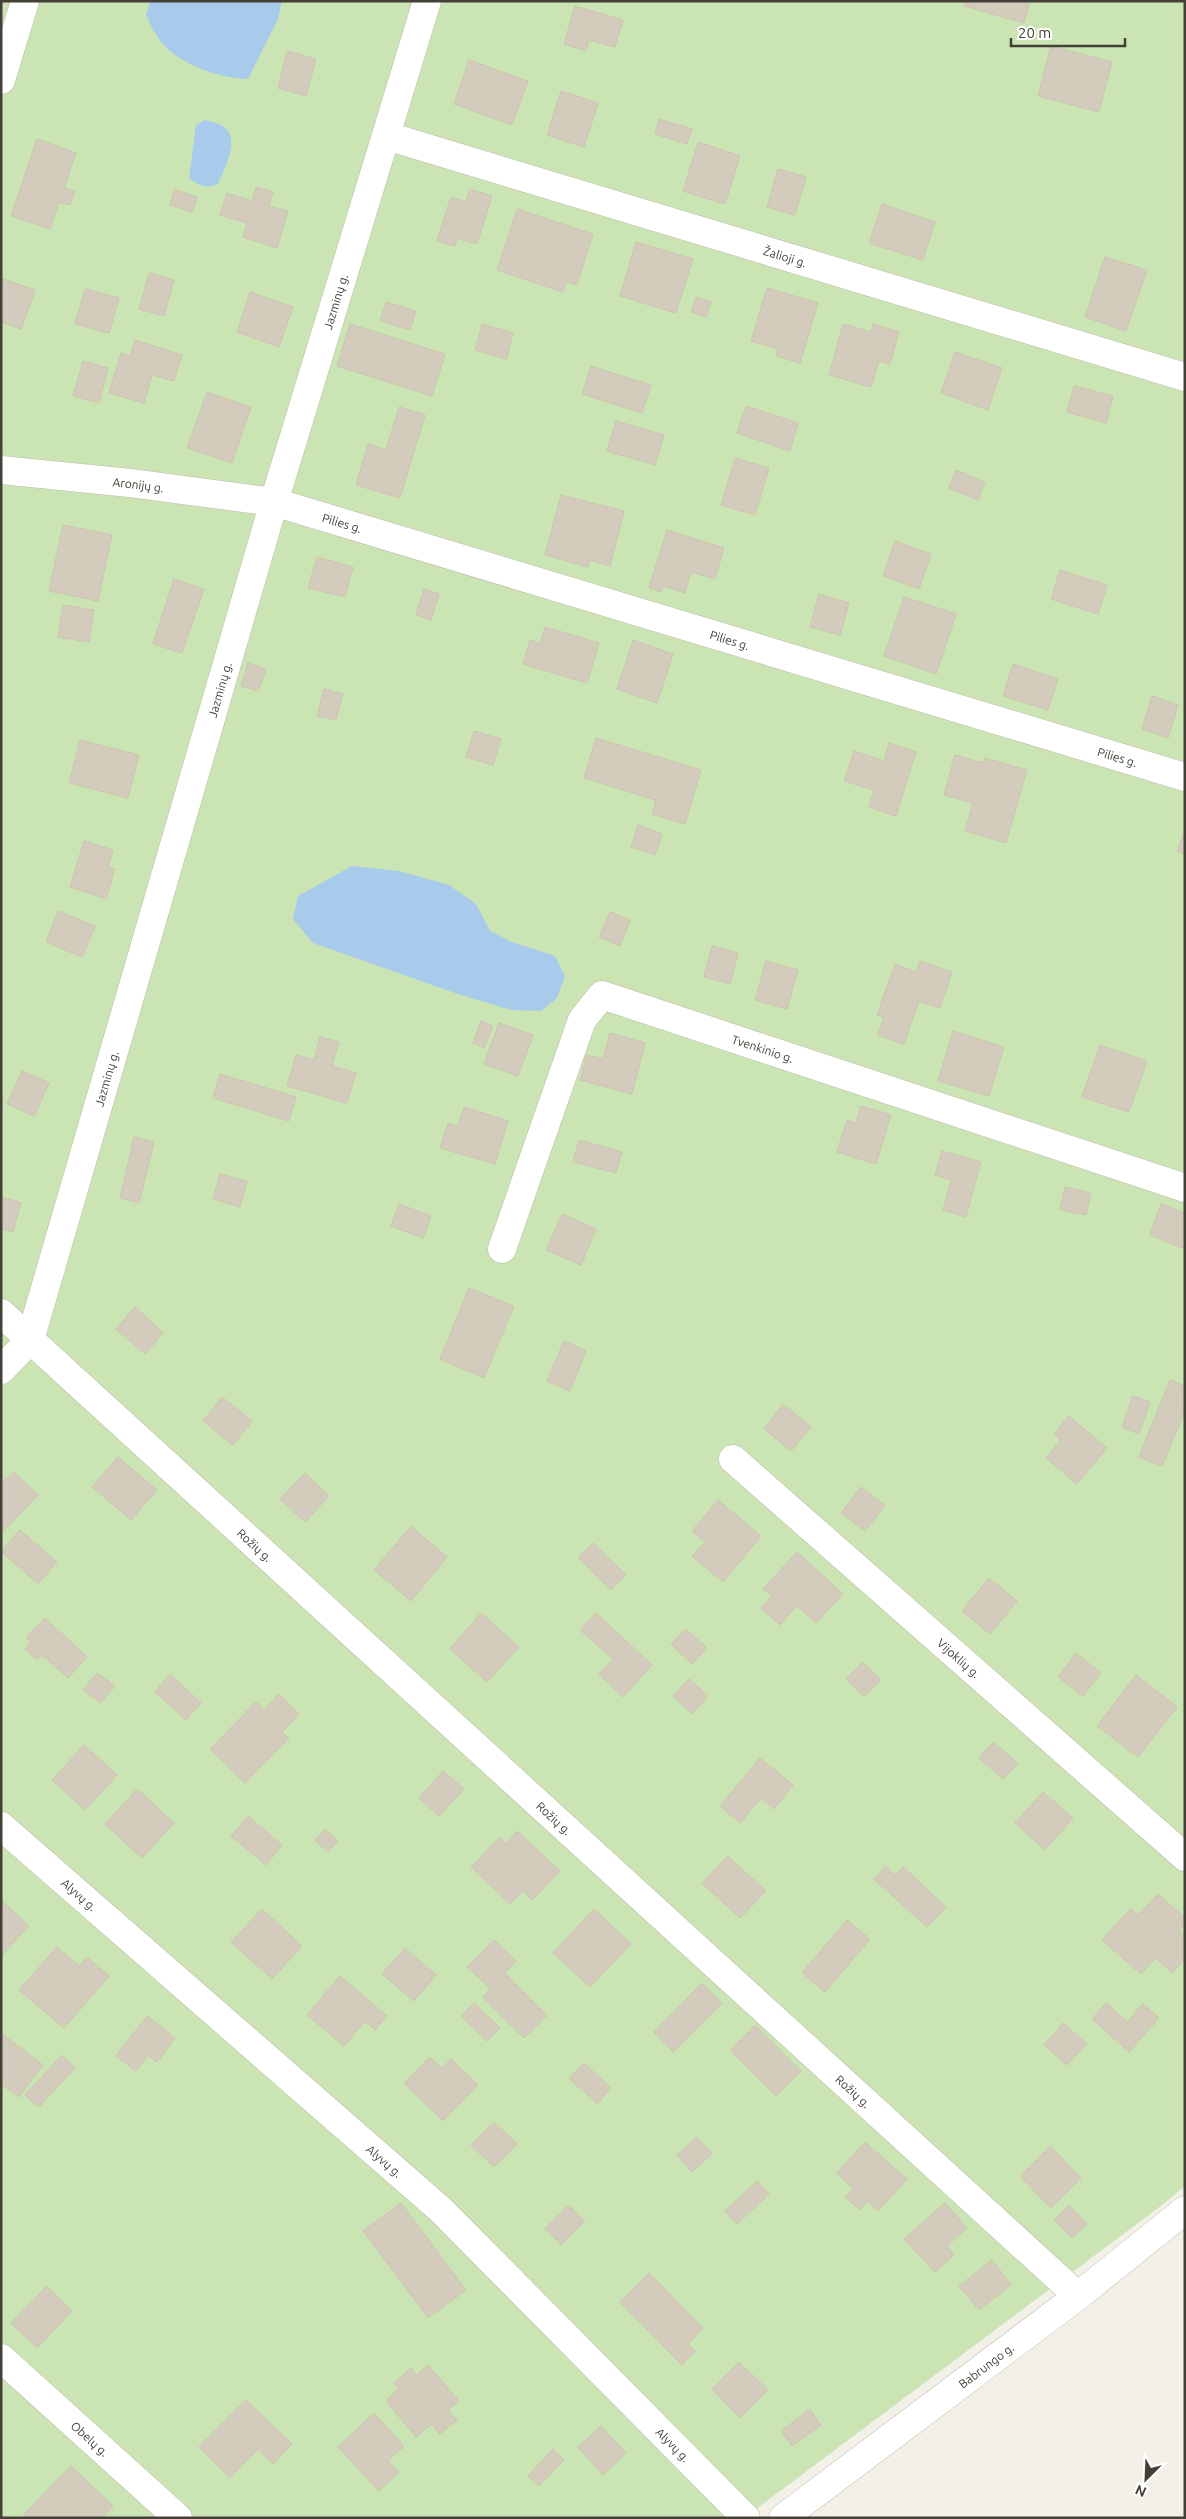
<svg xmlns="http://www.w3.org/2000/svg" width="1186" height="2519" viewBox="0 0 1186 2519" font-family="Ubuntu,sans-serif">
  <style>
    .green { fill: #cae4b3 }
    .water { fill: #a8cbeb }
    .building { fill: #d3ccbd; stroke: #cec4b1 }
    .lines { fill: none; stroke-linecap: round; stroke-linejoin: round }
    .street-casing { stroke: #c0bbad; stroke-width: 29 }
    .street { stroke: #fff; stroke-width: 28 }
    .labels { text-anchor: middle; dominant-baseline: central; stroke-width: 4; stroke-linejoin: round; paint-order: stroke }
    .street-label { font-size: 12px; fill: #454037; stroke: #fff }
  </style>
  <rect width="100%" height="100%" fill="#f2f0e7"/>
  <!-- green -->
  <path class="green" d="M 1,1 L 1185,1 L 1185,2186 L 1162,2205 L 744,2518 L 1,2518 Z"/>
  <!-- water -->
  <g class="water">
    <path d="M 150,1 L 282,1 L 278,19 L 248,79 C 220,79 175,63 159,39 C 154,32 150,23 146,15 Z"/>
    <path d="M 205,120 C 211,122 220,123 224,127 C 241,140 224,169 218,184 C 206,189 199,186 189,178 L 196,125 Z"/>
    <path d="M 352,866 L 399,871 L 449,885 L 476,904 L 490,931 L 512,942 L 555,956 L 565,976 L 557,998 L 541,1011 L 511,1010 L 458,994 L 313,943 L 293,919 L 298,896 Z"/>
  </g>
  <!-- building -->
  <g class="building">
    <path d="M 966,1 L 1030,1 L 1024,23 L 964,6 Z"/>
    <path d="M 575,6 L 623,20 L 615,47 L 589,40 L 586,51 L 564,44 Z"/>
    <path d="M 1051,46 L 1112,62 L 1099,112 L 1038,96 Z"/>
    <path d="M 287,51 L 316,59 L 306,96 L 278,88 Z"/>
    <path d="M 469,60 L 528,81 L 512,125 L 454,104 Z"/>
    <path d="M 561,91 L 598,103 L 584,147 L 547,135 Z"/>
    <path d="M 659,119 L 692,129 L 687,144 L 655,134 Z"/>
    <path d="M 37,139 L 76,153 L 64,188 L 75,191 L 70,205 L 59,202 L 50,229 L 11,216 Z"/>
    <path d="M 698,142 L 740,156 L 725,204 L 683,191 Z"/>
    <path d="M 778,169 L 806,177 L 795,215 L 767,207 Z"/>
    <path d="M 256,187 L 273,192 L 269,206 L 288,211 L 277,248 L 243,237 L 247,223 L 220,215 L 227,193 L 252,201 Z"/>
    <path d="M 174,189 L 197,197 L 192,212 L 170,205 Z"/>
    <path d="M 470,189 L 492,196 L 477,244 L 457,238 L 455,246 L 437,241 L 451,197 L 466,202 Z"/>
    <path d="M 882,204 L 935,222 L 923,260 L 869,243 Z"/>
    <path d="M 517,209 L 593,234 L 577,285 L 566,282 L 563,292 L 497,270 Z"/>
    <path d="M 636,242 L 693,259 L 676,313 L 620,296 Z"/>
    <path d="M 1105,257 L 1147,270 L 1126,331 L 1085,317 Z"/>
    <path d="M 149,273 L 174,280 L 164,316 L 139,309 Z"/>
    <path d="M 1,278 L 35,290 L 21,329 L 1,322 Z"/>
    <path d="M 767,288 L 818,303 L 800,363 L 776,356 L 778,349 L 751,341 Z"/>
    <path d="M 85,289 L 119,298 L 109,333 L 75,324 Z"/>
    <path d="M 250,292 L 293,307 L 279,347 L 237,332 Z"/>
    <path d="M 696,297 L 711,302 L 706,317 L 691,312 Z"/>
    <path d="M 386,302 L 416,311 L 410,330 L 380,321 Z"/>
    <path d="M 350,324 L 445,354 L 432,396 L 337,366 Z"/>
    <path d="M 482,324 L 513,333 L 507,359 L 475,350 Z"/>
    <path d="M 843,324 L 871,332 L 873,324 L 899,332 L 890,364 L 879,361 L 871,387 L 829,375 Z"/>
    <path d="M 135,340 L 182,355 L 174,381 L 152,375 L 144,403 L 109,393 L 121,353 L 130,356 Z"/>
    <path d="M 955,352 L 1002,368 L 988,410 L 941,393 Z"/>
    <path d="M 83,361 L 108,368 L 99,403 L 73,396 Z"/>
    <path d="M 591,366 L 651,385 L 642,413 L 582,394 Z"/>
    <path d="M 1074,386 L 1113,396 L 1106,423 L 1067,412 Z"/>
    <path d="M 207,392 L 251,407 L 232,463 L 187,448 Z"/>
    <path d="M 746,406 L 798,423 L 790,451 L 737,433 Z"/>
    <path d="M 399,407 L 425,415 L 400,498 L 356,485 L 368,444 L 386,450 Z"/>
    <path d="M 616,421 L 664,435 L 655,465 L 607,451 Z"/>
    <path d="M 735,458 L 769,468 L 755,515 L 721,505 Z"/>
    <path d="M 956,470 L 985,482 L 978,500 L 949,488 Z"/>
    <path d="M 561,495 L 624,511 L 610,566 L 590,560 L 588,567 L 545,555 Z"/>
    <path d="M 63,525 L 112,535 L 98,601 L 49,591 Z"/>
    <path d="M 667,530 L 724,548 L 715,579 L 691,572 L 685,593 L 663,586 L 661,592 L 649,588 Z"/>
    <path d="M 895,541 L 931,554 L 919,589 L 883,576 Z"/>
    <path d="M 317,557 L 353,567 L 345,597 L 308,588 Z"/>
    <path d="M 1060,570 L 1107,585 L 1098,614 L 1051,599 Z"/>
    <path d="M 174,579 L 204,589 L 182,653 L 153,644 Z"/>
    <path d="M 424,589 L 439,594 L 431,620 L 416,615 Z"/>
    <path d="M 819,594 L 849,603 L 840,635 L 810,627 Z"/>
    <path d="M 904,597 L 956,614 L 936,674 L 884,656 Z"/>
    <path d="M 63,605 L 94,610 L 89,642 L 58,637 Z"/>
    <path d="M 545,627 L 599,643 L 587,683 L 523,664 L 530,640 L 540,644 Z"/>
    <path d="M 633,640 L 673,654 L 657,703 L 617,689 Z"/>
    <path d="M 248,663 L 266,669 L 258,691 L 241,686 Z"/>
    <path d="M 1013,664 L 1058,679 L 1048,710 L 1003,696 Z"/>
    <path d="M 324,689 L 343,694 L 336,720 L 317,716 Z"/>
    <path d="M 1152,696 L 1178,705 L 1168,738 L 1142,729 Z"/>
    <path d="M 474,731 L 501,739 L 493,765 L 466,757 Z"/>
    <path d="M 596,738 L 701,770 L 685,824 L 652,814 L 656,800 L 584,778 Z"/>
    <path d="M 80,740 L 139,755 L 128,798 L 69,783 Z"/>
    <path d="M 889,743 L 916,752 L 896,816 L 869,807 L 874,790 L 844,781 L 854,751 L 884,761 Z"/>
    <path d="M 955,755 L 983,763 L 985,758 L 1027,770 L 1006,843 L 965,831 L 973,803 L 944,795 Z"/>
    <path d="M 638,825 L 662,834 L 655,855 L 631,847 Z"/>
    <path d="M 1185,830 L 1185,854 L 1177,851 Z"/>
    <path d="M 84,841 L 113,850 L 108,867 L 115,869 L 106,899 L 70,887 Z"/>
    <path d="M 58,911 L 95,926 L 82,957 L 46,942 Z"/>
    <path d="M 610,912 L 630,920 L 620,946 L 599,937 Z"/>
    <path d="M 712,946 L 738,953 L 730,984 L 704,977 Z"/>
    <path d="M 766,961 L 798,970 L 787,1009 L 755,1000 Z"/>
    <path d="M 920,961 L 952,972 L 940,1008 L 919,1001 L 904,1044 L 877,1035 L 884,1017 L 877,1015 L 895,964 L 916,972 Z"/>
    <path d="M 481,1021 L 493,1026 L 484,1048 L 473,1043 Z"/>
    <path d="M 499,1023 L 533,1035 L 518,1076 L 484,1064 Z"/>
    <path d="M 953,1031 L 1004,1047 L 989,1096 L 938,1081 Z"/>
    <path d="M 610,1033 L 645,1043 L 632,1094 L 580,1080 L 587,1055 L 603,1059 Z"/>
    <path d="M 320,1037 L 339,1042 L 332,1066 L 356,1073 L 347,1103 L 287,1086 L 296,1055 L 314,1060 Z"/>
    <path d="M 1100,1045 L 1147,1061 L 1129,1112 L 1082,1097 Z"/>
    <path d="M 22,1071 L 49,1083 L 34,1116 L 7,1104 Z"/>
    <path d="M 220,1074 L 296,1097 L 289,1121 L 213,1098 Z"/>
    <path d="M 861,1106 L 891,1115 L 876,1164 L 837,1152 L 847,1120 L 856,1123 Z"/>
    <path d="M 464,1107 L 508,1121 L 495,1164 L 440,1148 L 448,1123 L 458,1126 Z"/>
    <path d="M 134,1137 L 154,1142 L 139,1203 L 120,1198 Z"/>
    <path d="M 579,1140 L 622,1152 L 616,1173 L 573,1162 Z"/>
    <path d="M 942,1151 L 981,1162 L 966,1217 L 943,1210 L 951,1180 L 935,1175 Z"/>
    <path d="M 220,1174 L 247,1181 L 240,1207 L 213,1199 Z"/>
    <path d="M 1065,1187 L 1091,1193 L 1086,1215 L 1060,1210 Z"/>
    <path d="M 1,1197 L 21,1203 L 13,1232 L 1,1229 Z"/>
    <path d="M 399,1204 L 431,1216 L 423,1238 L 391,1226 Z"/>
    <path d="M 1161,1204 L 1185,1213 L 1185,1249 L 1150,1235 Z"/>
    <path d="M 562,1214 L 596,1229 L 581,1265 L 546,1250 Z"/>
    <path d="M 469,1288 L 514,1306 L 484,1378 L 440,1359 Z"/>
    <path d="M 135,1307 L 163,1333 L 145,1354 L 116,1329 Z"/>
    <path d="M 564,1341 L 586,1351 L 570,1391 L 547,1381 Z"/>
    <path d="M 1170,1380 L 1185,1386 L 1185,1411 L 1162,1466 L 1139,1457 Z"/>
    <path d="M 1133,1396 L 1150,1402 L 1139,1434 L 1122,1427 Z"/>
    <path d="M 222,1397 L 252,1421 L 233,1445 L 203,1421 Z"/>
    <path d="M 783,1404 L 811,1427 L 791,1451 L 764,1429 Z"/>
    <path d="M 1069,1416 L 1107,1448 L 1077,1484 L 1046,1458 L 1061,1440 L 1054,1434 Z"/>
    <path d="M 118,1457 L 157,1490 L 131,1520 L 92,1487 Z"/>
    <path d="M 14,1472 L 38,1495 L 1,1534 L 1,1484 Z"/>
    <path d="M 305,1473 L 329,1496 L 305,1522 L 280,1499 Z"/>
    <path d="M 861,1487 L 885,1505 L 865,1531 L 841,1513 Z"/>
    <path d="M 718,1500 L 761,1536 L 723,1582 L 692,1556 L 705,1542 L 692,1531 Z"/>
    <path d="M 411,1526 L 447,1557 L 411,1601 L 374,1570 Z"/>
    <path d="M 20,1530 L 57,1562 L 38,1584 L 1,1551 Z"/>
    <path d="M 593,1543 L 626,1575 L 611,1590 L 578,1558 Z"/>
    <path d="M 797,1552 L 843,1594 L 816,1623 L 797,1606 L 780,1625 L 761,1608 L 772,1596 L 763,1589 Z"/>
    <path d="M 989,1578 L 1017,1601 L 990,1634 L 962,1611 Z"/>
    <path d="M 481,1613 L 519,1647 L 487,1682 L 450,1649 Z"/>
    <path d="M 596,1613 L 652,1665 L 623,1697 L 599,1674 L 613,1659 L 580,1630 Z"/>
    <path d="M 45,1618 L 87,1657 L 68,1678 L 42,1655 L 37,1660 L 25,1649 L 31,1642 L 26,1638 Z"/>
    <path d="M 686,1629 L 707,1648 L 692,1664 L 671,1644 Z"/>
    <path d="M 1076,1653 L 1101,1673 L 1083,1696 L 1058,1677 Z"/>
    <path d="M 863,1662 L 881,1680 L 864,1697 L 846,1679 Z"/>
    <path d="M 97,1673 L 115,1686 L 101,1703 L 83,1690 Z"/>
    <path d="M 170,1674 L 201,1703 L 186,1720 L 155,1692 Z"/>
    <path d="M 1136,1675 L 1177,1707 L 1138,1757 L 1097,1726 Z"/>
    <path d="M 689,1679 L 708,1696 L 692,1714 L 673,1696 Z"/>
    <path d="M 279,1694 L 299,1714 L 282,1732 L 289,1738 L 245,1783 L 210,1749 L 256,1702 L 264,1710 Z"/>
    <path d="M 993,1742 L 1018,1763 L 1003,1779 L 979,1758 Z"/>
    <path d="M 84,1745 L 117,1775 L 85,1810 L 52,1780 Z"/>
    <path d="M 760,1758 L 793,1785 L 774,1809 L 761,1798 L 740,1823 L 720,1806 Z"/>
    <path d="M 443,1771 L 464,1789 L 439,1816 L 419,1798 Z"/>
    <path d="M 137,1789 L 174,1823 L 142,1858 L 105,1824 Z"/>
    <path d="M 1043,1792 L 1073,1818 L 1045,1850 L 1015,1823 Z"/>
    <path d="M 248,1816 L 282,1845 L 266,1865 L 231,1836 Z"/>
    <path d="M 325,1829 L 338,1841 L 328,1852 L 315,1840 Z"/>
    <path d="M 517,1831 L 560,1871 L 532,1900 L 523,1891 L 510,1904 L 471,1867 L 500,1837 L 505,1844 Z"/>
    <path d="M 728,1856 L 766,1891 L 740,1918 L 702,1883 Z"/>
    <path d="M 886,1866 L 895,1875 L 903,1867 L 946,1907 L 927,1927 L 874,1879 Z"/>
    <path d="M 1158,1894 L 1185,1918 L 1185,1924 L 1179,1931 L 1185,1936 L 1185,1959 L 1172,1973 L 1156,1958 L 1141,1974 L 1102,1940 L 1131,1908 L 1138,1915 Z"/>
    <path d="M 1,1900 L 29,1926 L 1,1956 Z"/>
    <path d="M 262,1909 L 302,1946 L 272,1979 L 231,1942 Z"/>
    <path d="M 594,1909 L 631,1944 L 590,1987 L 553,1953 Z"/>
    <path d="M 847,1920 L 870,1939 L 825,1992 L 802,1973 Z"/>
    <path d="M 494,1940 L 516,1961 L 505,1973 L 547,2015 L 524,2038 L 483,1997 L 491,1989 L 467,1967 Z"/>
    <path d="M 57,1947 L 79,1966 L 87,1957 L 109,1976 L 64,2028 L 19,1990 Z"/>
    <path d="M 405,1948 L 436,1975 L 414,2001 L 382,1974 Z"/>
    <path d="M 340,1976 L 387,2016 L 375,2030 L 365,2021 L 344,2046 L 307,2015 Z"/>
    <path d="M 702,1983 L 722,2003 L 673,2052 L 654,2032 Z"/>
    <path d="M 474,2003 L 500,2028 L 487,2041 L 461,2016 Z"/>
    <path d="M 1106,2003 L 1127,2022 L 1143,2004 L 1159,2018 L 1129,2052 L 1092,2019 Z"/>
    <path d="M 147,2016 L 175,2038 L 157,2062 L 148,2055 L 136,2071 L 116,2056 Z"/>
    <path d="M 1063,2023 L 1087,2044 L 1067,2065 L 1044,2045 Z"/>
    <path d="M 755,2025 L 801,2071 L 776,2096 L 730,2050 Z"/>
    <path d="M 1,2033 L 43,2065 L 19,2097 L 1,2084 Z"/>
    <path d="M 62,2055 L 75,2068 L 39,2107 L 25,2095 Z"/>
    <path d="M 430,2057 L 442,2069 L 451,2059 L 478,2085 L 443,2121 L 404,2083 Z"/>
    <path d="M 584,2063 L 611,2088 L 597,2104 L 569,2078 Z"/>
    <path d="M 494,2122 L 517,2144 L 494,2167 L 471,2145 Z"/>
    <path d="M 697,2137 L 712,2154 L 692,2172 L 677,2155 Z"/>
    <path d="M 865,2142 L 907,2179 L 878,2211 L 868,2201 L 860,2210 L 845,2197 L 853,2189 L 837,2173 Z"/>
    <path d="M 1050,2146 L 1081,2178 L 1051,2208 L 1020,2176 Z"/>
    <path d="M 757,2181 L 769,2194 L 737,2224 L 725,2211 Z"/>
    <path d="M 401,2203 L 466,2290 L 428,2318 L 363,2231 Z"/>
    <path d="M 945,2203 L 967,2228 L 947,2246 L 954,2255 L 935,2272 L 904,2239 Z"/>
    <path d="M 569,2205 L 585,2221 L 561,2245 L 545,2229 Z"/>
    <path d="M 1069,2205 L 1087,2224 L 1072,2238 L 1054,2220 Z"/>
    <path d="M 992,2260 L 1011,2285 L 979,2310 L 959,2286 Z"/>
    <path d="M 649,2273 L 703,2328 L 688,2344 L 695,2351 L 682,2365 L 620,2302 Z"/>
    <path d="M 47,2286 L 72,2311 L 37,2348 L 11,2323 Z"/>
    <path d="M 739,2362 L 768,2390 L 740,2418 L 712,2389 Z"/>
    <path d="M 428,2365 L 459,2401 L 448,2410 L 457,2420 L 440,2434 L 431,2424 L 416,2437 L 386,2401 L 399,2389 L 394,2383 L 411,2368 L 417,2375 Z"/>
    <path d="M 246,2400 L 292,2444 L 273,2464 L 258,2449 L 230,2478 L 199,2447 Z"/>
    <path d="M 810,2409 L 821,2425 L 792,2446 L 781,2431 Z"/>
    <path d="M 374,2413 L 404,2446 L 388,2461 L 399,2472 L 379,2491 L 338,2447 Z"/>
    <path d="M 601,2426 L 626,2453 L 603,2475 L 578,2447 Z"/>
    <path d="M 553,2449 L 564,2460 L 539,2486 L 528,2476 Z"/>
    <path d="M 71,2466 L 113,2506 L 102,2518 L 27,2518 L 23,2515 Z"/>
  </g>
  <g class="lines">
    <defs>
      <g id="street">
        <path d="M 1,80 L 25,1"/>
        <path id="s1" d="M 387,136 L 1185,377"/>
        <path id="s2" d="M 1,470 L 130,483 L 274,502 L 1185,777"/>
        <path id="s3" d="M 502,1249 L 582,1020 L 602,995 L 1185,1188"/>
        <path id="s4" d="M 1,1313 L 1078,2296"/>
        <path id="s5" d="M 1,1370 L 30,1340 L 274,502 L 427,1"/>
        <path id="s6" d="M 733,1459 L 1185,1857"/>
        <path id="s7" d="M 1,1826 L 441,2210 L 746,2518"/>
        <path id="s8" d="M 1,2358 L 178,2518"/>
        <path id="s9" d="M 783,2518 L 1078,2296 L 1185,2210"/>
      </g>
    </defs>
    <!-- street casing -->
    <use href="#street" class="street-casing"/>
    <!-- street -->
    <use href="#street" class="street"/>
  </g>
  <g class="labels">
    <!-- street labels -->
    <g class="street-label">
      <text stroke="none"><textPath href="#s1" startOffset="416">Žalioji g.</textPath></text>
      <text stroke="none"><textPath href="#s5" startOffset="1124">Jazminų g.</textPath></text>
      <text stroke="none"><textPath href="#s2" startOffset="138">Aronijų g.</textPath></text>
      <text stroke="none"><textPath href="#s2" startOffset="346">Pilies g.</textPath></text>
      <text stroke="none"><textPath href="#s2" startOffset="751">Pilies g.</textPath></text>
      <text stroke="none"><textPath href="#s5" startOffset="719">Jazminų g.</textPath></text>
      <text stroke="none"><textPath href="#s2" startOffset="1156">Pilies g.</textPath></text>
      <text stroke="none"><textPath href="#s3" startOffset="444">Tvenkinio g.</textPath></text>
      <text stroke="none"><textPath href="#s5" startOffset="314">Jazminų g.</textPath></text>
      <text stroke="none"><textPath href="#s4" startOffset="344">Rožių g.</textPath></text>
      <text stroke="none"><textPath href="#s6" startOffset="301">Vijoklių g.</textPath></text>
      <text stroke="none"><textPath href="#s4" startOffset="749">Rožių g.</textPath></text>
      <text stroke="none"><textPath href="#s7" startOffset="104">Alyvų g.</textPath></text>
      <text stroke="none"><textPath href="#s4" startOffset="1154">Rožių g.</textPath></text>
      <text stroke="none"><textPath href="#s7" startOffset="509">Alyvų g.</textPath></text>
      <text stroke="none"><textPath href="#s9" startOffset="254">Babrungo g.</textPath></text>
      <text stroke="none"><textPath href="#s8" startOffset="120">Obelų g.</textPath></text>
      <text stroke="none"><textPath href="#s7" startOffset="914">Alyvų g.</textPath></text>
    </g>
  </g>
  <!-- border -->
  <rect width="1186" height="2519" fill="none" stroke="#454037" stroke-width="5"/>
  <!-- north arrow -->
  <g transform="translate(1146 2479) rotate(204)" stroke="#ffffff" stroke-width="4" paint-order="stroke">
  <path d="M0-4L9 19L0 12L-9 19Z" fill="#454037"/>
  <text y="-8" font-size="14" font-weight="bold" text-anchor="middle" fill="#454037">N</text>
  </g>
  <!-- scale -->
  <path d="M1011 38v8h114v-8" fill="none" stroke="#454037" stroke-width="2.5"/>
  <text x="1018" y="38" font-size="15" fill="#454037" stroke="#ffffff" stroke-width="4" paint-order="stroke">20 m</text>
</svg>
